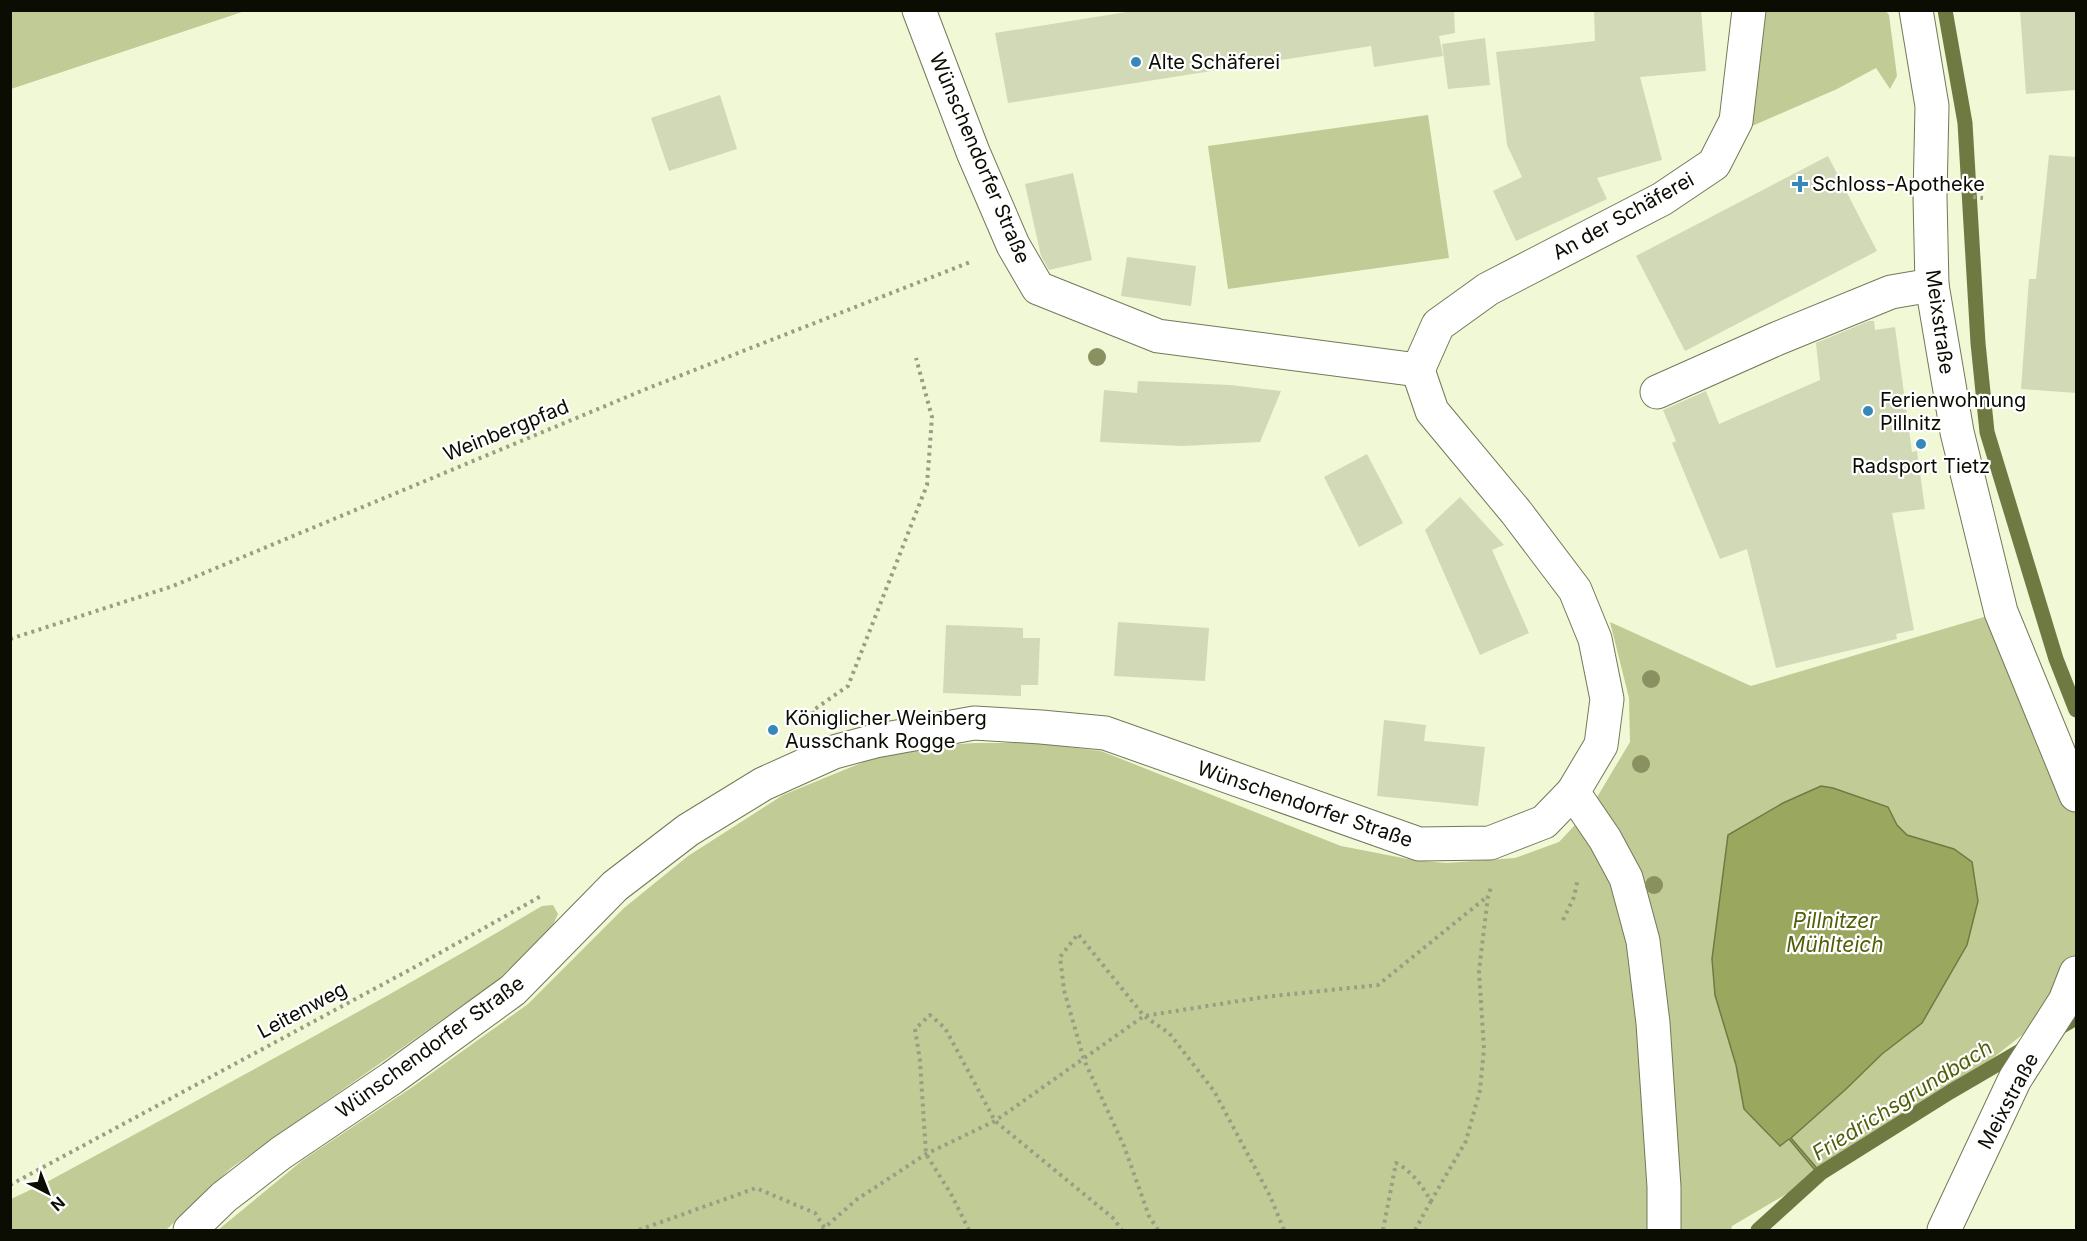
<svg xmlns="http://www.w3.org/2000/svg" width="2087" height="1241" viewBox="0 0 2087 1241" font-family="Inter,sans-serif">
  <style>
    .green { fill: #c0cb95 }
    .water { fill: #9aa85f; stroke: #6f7a43; stroke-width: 1.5 }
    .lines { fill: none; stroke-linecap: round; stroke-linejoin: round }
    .stream { stroke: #6f7a43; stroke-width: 15 }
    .building { fill: #d1d9b6 }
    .minor-casing { stroke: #727959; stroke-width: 35 }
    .path { stroke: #989e84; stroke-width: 4; stroke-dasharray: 3 4.5; stroke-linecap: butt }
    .minor { stroke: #fff; stroke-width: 33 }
    .tree { fill: #899161 }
    .poi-dot { fill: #3788b9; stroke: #fff; stroke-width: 2 }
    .labels { text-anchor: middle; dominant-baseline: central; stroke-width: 4.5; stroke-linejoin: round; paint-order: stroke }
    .poi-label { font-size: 20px; fill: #0b0d03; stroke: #fff; text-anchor: start }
    .street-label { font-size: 20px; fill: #0b0d03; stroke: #fff }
    .water-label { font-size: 21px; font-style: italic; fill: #535e09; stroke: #fff }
  </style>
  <rect width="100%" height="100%" fill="#f0f8d5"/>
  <!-- green -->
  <g class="green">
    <path d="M 11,10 L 245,10 L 245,11 L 11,89 Z"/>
    <path d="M 1760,11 L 1886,11 L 1889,15 L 1897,76 L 1890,89 L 1876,68 L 1837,89 L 1743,130 Z"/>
    <path d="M 1428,115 L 1449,258 L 1228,289 L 1208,146 Z"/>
    <path d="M 2001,612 L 2076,795 L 2076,973 L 2065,1001 L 1950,1092 L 1821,1173 L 1791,1138 L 1845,1090 L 1882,1054 L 1922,1023 L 1967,945 L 1978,901 L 1972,862 L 1954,849 L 1907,835 L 1897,825 L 1888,807 L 1722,883 L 1712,959 L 1715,995 L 1736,1065 L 1744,1109 L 1779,1146 L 1789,1139 L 1819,1175 L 1732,1226 L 1731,1230 L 218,1230 L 303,1160 L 411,1088 L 528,1004 L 624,908 L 688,856 L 783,795 L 866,761 L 927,746 L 975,743 L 1037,743 L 1101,751 L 1341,846 L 1413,860 L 1446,863 L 1515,858 L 1559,842 L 1590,809 L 1630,742 L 1629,698 L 1610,622 L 1751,686 Z"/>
    <path d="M 553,905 L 558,914 L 553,925 L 496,982 L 231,1168 L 166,1230 L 11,1230 L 11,1199 L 45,1183 C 212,1092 379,1003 542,906 Z"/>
  </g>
  <!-- water -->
  <path class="water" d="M 1821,786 L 1833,788 L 1888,807 L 1897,825 L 1907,835 L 1954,849 L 1972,862 L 1978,901 L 1967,945 L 1922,1023 L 1882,1054 L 1845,1090 L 1791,1138 L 1821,1173 L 1819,1175 L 1789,1139 L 1780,1146 L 1744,1109 L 1736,1065 L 1715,995 L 1712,959 L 1728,835 L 1783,803 Z"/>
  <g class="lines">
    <!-- stream -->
    <g class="stream">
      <path d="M 1945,10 L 1965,123 L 1978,343 L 1987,432 L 2056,659 L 2076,710"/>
      <path d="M 2055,1030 L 2076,1018"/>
      <path d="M 1758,1230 L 1821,1173 L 1950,1092 L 2027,1047"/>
    </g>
  </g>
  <!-- building -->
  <g class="building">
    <path d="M 1139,10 L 1454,10 L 1455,33 L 1439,36 L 1443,56 L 1374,67 L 1371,46 L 1008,103 L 995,33 Z"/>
    <path d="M 1594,10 L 1701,10 L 1706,71 L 1640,77 L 1662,160 L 1597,178 L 1607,199 L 1516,241 L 1493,191 L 1522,177 L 1507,145 L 1496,52 L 1595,41 Z"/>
    <path d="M 2020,10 L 2076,10 L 2076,90 L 2026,94 Z"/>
    <path d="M 1485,38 L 1490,85 L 1448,89 L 1442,44 Z"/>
    <path d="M 720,95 L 737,149 L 669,171 L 651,118 Z"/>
    <path d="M 2049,155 L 2076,157 L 2076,393 L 2021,389 L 2029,279 L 2036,279 Z"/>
    <path d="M 1828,156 L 1877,251 L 1685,351 L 1636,256 Z"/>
    <path d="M 1073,173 L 1092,260 L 1049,270 L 1041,256 L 1025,184 Z"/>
    <path d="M 1127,257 L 1196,266 L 1191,306 L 1121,296 Z"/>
    <path d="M 1869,321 L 1874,321 L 1875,330 L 1895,327 L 1912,452 L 1917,451 L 1925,509 L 1892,513 L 1914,630 L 1896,634 L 1897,639 L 1776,668 L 1747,549 L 1720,559 L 1672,443 L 1676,441 L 1663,410 L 1706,391 L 1719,424 L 1820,380 L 1816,343 Z"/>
    <path d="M 1138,381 L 1230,385 L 1281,391 L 1260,442 L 1182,446 L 1100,442 L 1104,390 L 1137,393 Z"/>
    <path d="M 1367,454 L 1403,523 L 1359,547 L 1324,477 Z"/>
    <path d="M 1460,497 L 1504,545 L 1492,550 L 1529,633 L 1480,655 L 1425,530 Z"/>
    <path d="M 1118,622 L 1209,628 L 1205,681 L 1114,676 Z"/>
    <path d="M 946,625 L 1023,628 L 1023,638 L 1040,638 L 1038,685 L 1021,685 L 1021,696 L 943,693 Z"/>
    <path d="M 1384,720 L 1426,725 L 1424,741 L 1485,747 L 1478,806 L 1377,796 Z"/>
  </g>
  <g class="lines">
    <defs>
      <g id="minor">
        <path d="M 919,10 L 973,152 L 1013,245 L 1038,288 L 1158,336 L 1418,370"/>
        <path d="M 1916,10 L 1932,106 L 1930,197 L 1932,285 L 1957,432 L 2001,612 L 2076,795"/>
        <path d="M 1418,370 L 1438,325 L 1488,289 L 1662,199 L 1714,164 L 1736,121 L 1749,10"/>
        <path d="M 1657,392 L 1776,339 L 1891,292 L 1932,285"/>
        <path d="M 1573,792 L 1605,839 L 1626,878 L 1643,941 L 1653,1023 L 1664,1187 L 1664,1230"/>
        <path d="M 190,1230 L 224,1197 L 281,1153 L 392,1078 L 513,990 L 615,886 L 688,830 L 763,784 L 834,752 L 875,741 L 974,723 L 1041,727 L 1105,733 L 1419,844 L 1490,843 L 1544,822 L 1573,792 L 1601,745 L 1607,699 L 1595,639 L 1575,590 L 1516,512 L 1432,411 L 1418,370"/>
        <path d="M 1944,1230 L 2015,1079 L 2065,1001 L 2076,973"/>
      </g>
    </defs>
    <!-- minor casing -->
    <use href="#minor" class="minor-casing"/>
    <!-- path -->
    <g class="path">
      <path d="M 1973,197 L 1983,198"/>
      <path d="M 10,639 L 173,586 L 646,389 L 973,261"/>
      <path d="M 813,714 L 812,711 L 848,686 L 927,485 L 932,417 L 916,358"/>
      <path d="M 1563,920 L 1574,897 L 1578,878"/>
      <path d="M 10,1185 L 413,968 L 543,895"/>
      <path d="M 639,1230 L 756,1188 L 815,1213 L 826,1230"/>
      <path d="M 822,1230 L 856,1200 L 926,1154 L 995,1121 L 1144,1016 L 1264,997 L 1378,985 L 1488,896"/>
      <path d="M 969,1230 L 951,1194 L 926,1154 L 920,1061 L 915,1029 L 930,1015 L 945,1028 L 995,1121 L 1113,1218 L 1122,1230"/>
      <path d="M 1158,1230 L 1149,1216 L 1124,1146 L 1084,1060 L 1064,990 L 1060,957 L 1078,934 L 1144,1016 L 1169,1033 L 1214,1091 L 1270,1196 L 1284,1230"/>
      <path d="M 1383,1230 L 1396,1163 C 1412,1171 1422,1186 1431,1201 L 1466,1141 L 1480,1090 L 1484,1049 L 1479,971 L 1488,896 L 1492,885"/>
      <path d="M 1415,1230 L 1431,1201"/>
    </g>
    <!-- minor -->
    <use href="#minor" class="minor"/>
  </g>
  <!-- trees -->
  <g class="tree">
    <circle cx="1097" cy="357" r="9"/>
    <circle cx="1651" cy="679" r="9"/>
    <circle cx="1641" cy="764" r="9"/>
    <circle cx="1654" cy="885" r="9"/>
  </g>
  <!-- markers -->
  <g class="poi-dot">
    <circle cx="1136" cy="62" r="6"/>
    <path d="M1797 175h6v6h6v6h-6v6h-6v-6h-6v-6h6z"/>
    <circle cx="1868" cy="411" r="6"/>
    <circle cx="1921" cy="444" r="6"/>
    <circle cx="773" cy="730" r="6"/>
  </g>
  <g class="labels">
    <!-- poi labels -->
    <g class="poi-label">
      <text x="1148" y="62">Alte Schäferei</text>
      <text x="1812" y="184">Schloss-Apotheke</text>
      <text x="1880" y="400">Ferienwohnung<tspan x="1880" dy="23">Pillnitz</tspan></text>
      <text x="1921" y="466" text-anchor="middle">Radsport Tietz</text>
      <text x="785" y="718">Königlicher Weinberg<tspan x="785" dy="23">Ausschank Rogge</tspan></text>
    </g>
    <!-- street labels -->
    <g class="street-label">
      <text transform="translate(980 158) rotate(67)">Wünschendorfer Straße</text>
      <text transform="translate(1623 216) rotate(-29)">An der Schäferei</text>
      <text transform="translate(1940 322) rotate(82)">Meixstraße</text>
      <text transform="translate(506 430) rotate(-22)">Weinbergpfad</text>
      <text transform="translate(1305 804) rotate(19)">Wünschendorfer Straße</text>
      <text transform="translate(302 1010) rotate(-28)">Leitenweg</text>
      <text transform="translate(430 1047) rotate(-36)">Wünschendorfer Straße</text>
      <text transform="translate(2008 1101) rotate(-62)">Meixstraße</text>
    </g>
    <!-- water labels -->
    <g class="water-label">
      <text x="1835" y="920">Pillnitzer<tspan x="1835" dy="24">Mühlteich</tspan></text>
      <text transform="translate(1902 1100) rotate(-32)">Friedrichsgrundbach</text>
    </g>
  </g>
  <!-- border -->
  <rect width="2087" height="1241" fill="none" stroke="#0b0d03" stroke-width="24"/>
  <!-- north arrow -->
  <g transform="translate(48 1193) rotate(138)" stroke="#ffffff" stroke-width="4.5" paint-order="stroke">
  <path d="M0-4.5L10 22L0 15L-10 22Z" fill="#0b0d03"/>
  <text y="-9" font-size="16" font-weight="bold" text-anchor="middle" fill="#0b0d03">N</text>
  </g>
</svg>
